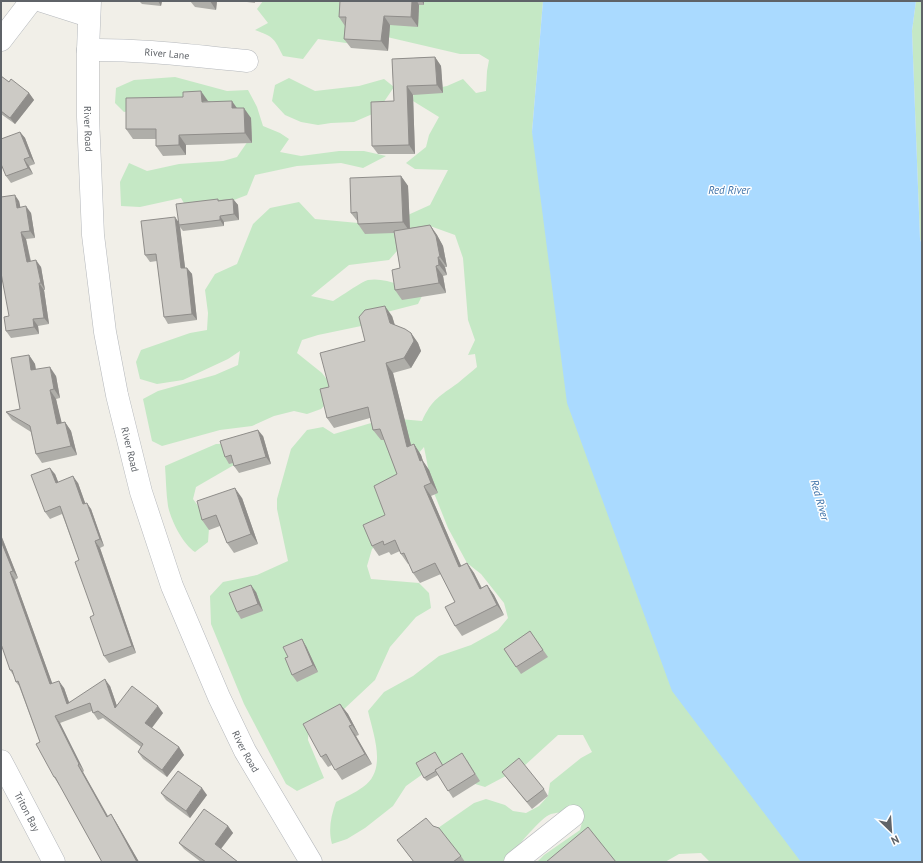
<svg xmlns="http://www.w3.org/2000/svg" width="923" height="863" viewBox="0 0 923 863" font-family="'PT Sans',sans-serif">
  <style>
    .green { fill: #c5e8c5 }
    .water { fill: #aadaff }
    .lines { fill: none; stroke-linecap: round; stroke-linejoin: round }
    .minor-casing { stroke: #b5b8bc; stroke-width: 23 }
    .minor { stroke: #fff; stroke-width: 22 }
    .wall { fill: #afaea9 }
    .shaded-wall { fill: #8f8d8a }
    .building { fill: #cccac5; stroke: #8f8d8a }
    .labels { text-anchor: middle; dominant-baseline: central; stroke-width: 3; stroke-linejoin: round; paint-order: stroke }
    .street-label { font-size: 10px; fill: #5f6368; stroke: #fff }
    .water-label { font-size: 11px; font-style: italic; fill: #4174aa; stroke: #fff }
  </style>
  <rect width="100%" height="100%" fill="#f1efe8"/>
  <!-- green -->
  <g class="green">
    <path d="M 263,1 L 543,1 L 532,132 L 802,862 L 710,862 L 701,853 L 679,854 L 665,862 L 537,862 L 544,855 L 580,830 L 583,818 L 576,811 C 568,812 559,812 551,814 C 539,818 515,852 502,862 L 440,862 L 438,828 L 474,803 L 486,799 L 505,805 L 513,811 L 526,813 L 539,806 L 548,796 L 550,783 L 581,758 L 592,752 L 583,735 L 558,735 L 523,767 L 485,787 L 472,783 L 452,763 L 434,766 L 406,786 L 393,806 L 365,828 L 347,839 L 332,844 C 328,829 331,816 336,802 C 345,797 355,793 363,787 C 388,770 373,734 368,711 L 384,692 L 413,676 L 439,656 L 471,645 L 498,630 L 508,618 L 504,603 L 481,574 L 467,563 L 448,528 L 432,488 L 424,447 L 406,468 L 398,525 L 372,549 L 367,566 L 371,579 L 419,583 L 429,593 L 431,608 L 416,617 L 390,647 L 375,680 L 343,710 L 309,722 L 308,740 L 324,778 L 297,791 L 286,784 L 244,704 L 211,624 L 210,596 L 223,582 L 257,575 L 288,561 L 277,509 L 277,499 L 291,449 L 307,430 L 323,427 L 334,434 L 388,418 L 422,421 C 432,399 440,396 458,383 C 464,378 471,372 477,367 L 475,354 L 468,355 L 475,340 L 468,320 L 463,258 L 455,235 L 430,226 L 412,234 L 389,260 L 349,265 L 311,296 L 333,301 C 340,297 361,282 368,280 C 385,277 408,287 422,296 L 418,304 L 383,313 L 366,325 L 318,335 L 302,340 L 297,353 L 322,373 L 332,386 L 331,399 L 321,409 L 307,414 L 294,411 L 274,416 L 252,426 L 220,430 L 162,446 L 152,441 L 143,399 L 158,391 L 215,375 L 238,365 L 240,351 L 228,359 L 183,380 L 157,384 L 140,379 L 136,362 L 141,350 L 190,333 L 207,330 L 208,313 L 205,290 L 215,274 L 237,264 L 253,224 L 270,208 L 299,202 L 315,219 L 369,224 L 399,219 L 430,205 L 448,170 L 415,169 L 406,163 L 426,147 L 429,135 L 439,117 L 413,101 L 414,85 L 432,89 L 447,86 L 463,79 L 476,93 L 486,91 L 487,71 L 489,60 L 479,54 L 460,54 L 387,37 L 353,44 L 318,39 L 303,59 L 283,56 C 274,38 274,37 255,30 L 268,23 L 257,9 Z"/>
    <path d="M 916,1 L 922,1 L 922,245 L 920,239 L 912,31 Z"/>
    <path d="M 175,77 L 227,91 L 248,90 L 257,107 L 263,126 L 280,133 L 289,139 L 280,152 L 301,156 L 339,151 L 364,151 L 386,156 L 363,168 L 341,163 L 297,166 L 255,175 L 247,195 L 213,208 L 185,205 L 181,198 L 140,207 L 121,206 L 120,182 L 129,163 L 147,171 L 179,164 L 223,161 L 237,157 L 248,141 L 176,101 L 124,112 L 115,103 L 116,88 L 134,80 Z"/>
    <path d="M 289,78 L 315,91 L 359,86 L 384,79 L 394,87 L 377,112 L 354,122 L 331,123 L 318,125 L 301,122 L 285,115 L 272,101 L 275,85 Z"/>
    <path d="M 245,443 L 234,465 L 196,487 L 193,499 L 206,517 L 210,515 L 208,542 L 195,552 C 183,544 171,521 168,506 C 166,493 166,479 165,466 L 216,444 Z"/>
  </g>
  <!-- water -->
  <path class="water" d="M 543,1 L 916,1 L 912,31 L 920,239 L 922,245 L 922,862 L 801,862 L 672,691 L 567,403 L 532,132 Z"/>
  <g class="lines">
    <defs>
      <g id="minor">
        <path d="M 42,1 L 89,16"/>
        <path id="s1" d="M 90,1 L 88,50 L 88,117 L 93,235 L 105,332 L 117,395 L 141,492 L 172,586 L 219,697 L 245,751 L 311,862"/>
        <path d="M 1,40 L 31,1"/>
        <path id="s2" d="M 88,50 C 141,49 194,56 247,61"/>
        <path id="s3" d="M 1,761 L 54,862"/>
        <path d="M 515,862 L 573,816"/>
      </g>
    </defs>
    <!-- minor casing -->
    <use href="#minor" class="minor-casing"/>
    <!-- minor -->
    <use href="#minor" class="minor"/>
  </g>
  <!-- wall -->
  <g class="wall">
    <path d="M 139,1 L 162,1 L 161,6 L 142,4 Z"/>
    <path d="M 190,1 L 217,1 L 216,10 L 195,7 Z"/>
    <path d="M 239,1 L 255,1 L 255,3 Z"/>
    <path d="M 340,1 L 431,1 L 430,2 L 424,1 L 424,5 L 419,5 L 418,27 L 390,25 L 388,51 L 351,48 L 344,39 L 345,26 L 339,17 Z"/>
    <path d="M 435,57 L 441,66 L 443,93 L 413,95 L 415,154 L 378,154 L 372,146 L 394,101 L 392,59 Z"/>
    <path d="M 1,76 L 9,82 L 29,93 L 34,100 L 15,124 L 1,114 Z"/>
    <path d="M 208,101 L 237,108 L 251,118 L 252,143 L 186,145 L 186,155 L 163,156 L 156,146 L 156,139 L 133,139 L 126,129 Z"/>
    <path d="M 20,132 L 25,138 L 35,164 L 29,166 L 33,174 L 11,183 L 6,176 Z"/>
    <path d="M 401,176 L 408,186 L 410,228 L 430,225 L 437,235 L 443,246 L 447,267 L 445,267 L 447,275 L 443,276 L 446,293 L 402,300 L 395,290 L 400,268 L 394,233 L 365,234 L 358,224 L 358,222 L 351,213 Z"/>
    <path d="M 233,199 L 238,205 L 239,220 L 224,222 L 224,226 L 183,231 L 180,227 L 185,268 L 187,268 L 192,274 L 197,320 L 168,324 L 164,317 L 157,261 L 150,262 L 145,255 L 178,222 L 219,200 Z"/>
    <path d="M 19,201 L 20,207 L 31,213 L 35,238 L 26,239 L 31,261 L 41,267 L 45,290 L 44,290 L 49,324 L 38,326 L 39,334 L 11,338 L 6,331 L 9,316 Z"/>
    <path d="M 392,316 L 395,325 L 411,333 L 418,343 L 421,351 L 411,368 L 393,373 L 411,445 L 414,444 L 421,455 L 423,461 L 429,470 L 438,493 L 431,496 L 461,566 L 467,563 L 474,573 L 482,588 L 487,585 L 494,595 L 504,615 L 462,636 L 455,626 L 455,602 L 441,574 L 420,583 L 413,573 L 409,564 L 408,564 L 401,554 L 400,551 L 391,555 L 389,552 L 379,556 L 372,546 L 385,515 L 397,474 L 384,440 L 381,440 L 373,430 L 370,418 L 334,428 L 327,418 L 329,387 L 365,341 Z"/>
    <path d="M 29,355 L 35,364 L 36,370 L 56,376 L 60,398 L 56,399 L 61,423 L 65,422 L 71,431 L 77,455 L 42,463 L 36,454 L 31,432 L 12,420 L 6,412 L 20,409 Z"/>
    <path d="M 263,436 L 271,464 L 239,473 L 234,466 L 233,463 L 229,464 L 225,457 Z"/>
    <path d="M 55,474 L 58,482 L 78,483 L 85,503 L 91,509 L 104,546 L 100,548 L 136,653 L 109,663 L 104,656 L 94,615 L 79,560 L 62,514 L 50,519 L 45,512 Z"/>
    <path d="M 242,498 L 258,544 L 234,553 L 227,543 L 220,526 L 209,530 L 202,520 Z"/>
    <path d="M 1,535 L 18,578 L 15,580 L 52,683 L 64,688 L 69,702 L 110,686 L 117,706 L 163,713 L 152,728 L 179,747 L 184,755 L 167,777 L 143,759 L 138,752 L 141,747 L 103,718 L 98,720 L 92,711 L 60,723 L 84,771 L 83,772 L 108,816 L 111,814 L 116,822 L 139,862 L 102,862 L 59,784 L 59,785 L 54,777 L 40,742 L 19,686 L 16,682 L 15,678 L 10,670 Z"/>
    <path d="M 256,592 L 263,611 L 241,619 L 237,612 Z"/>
    <path d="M 530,631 L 548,657 L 521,674 L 504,649 Z"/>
    <path d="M 306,646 L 318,672 L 297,682 L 292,675 Z"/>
    <path d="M 340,704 L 348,714 L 359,735 L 356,736 L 372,764 L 342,780 L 332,765 L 328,767 L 321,757 Z"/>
    <path d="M 437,756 L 443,765 L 467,760 L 480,781 L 453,798 L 438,775 L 427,781 L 424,778 Z"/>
    <path d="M 502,772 L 544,789 L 548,796 L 532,809 Z"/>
    <path d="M 161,793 L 207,795 L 190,818 L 166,800 Z"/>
    <path d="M 228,826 L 233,833 L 221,849 L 238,862 L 201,862 L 184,849 L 179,843 Z"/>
    <path d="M 433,826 L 461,856 L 465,862 L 414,862 L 397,840 Z"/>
  </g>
  <!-- shaded-wall -->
  <g class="shaded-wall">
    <path d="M 158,1 L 162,1 L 161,6 Z"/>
    <path d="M 210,1 L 217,1 L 216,10 Z"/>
    <path d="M 412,1 L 417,1 L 419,5 L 418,27 L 411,17 Z"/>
    <path d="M 422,1 L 424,1 L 424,5 Z"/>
    <path d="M 384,16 L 390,25 L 388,51 L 381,41 Z"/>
    <path d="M 435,57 L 441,66 L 443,93 L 437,85 Z"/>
    <path d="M 407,86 L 413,95 L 415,154 L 409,145 Z"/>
    <path d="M 201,91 L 208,101 L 202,102 Z"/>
    <path d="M 29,93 L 34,100 L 15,124 L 10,118 Z"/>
    <path d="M 232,101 L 239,111 L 232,108 Z"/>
    <path d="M 244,108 L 251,118 L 252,143 L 245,133 Z"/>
    <path d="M 20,132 L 25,138 L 35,164 L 30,157 Z"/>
    <path d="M 179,135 L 186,145 L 186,155 L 179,145 Z"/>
    <path d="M 24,159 L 29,166 L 33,174 L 28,168 Z"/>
    <path d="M 401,176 L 408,186 L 410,232 L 403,222 Z"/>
    <path d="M 15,195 L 19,201 L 22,214 L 17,208 Z"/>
    <path d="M 233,199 L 238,205 L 239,220 L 234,214 Z"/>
    <path d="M 26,206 L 31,213 L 35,238 L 30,231 Z"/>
    <path d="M 220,216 L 224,222 L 224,226 L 220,220 Z"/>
    <path d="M 175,217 L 180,224 L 179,225 L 180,227 L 186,275 L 181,268 Z"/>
    <path d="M 430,225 L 437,235 L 443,246 L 447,267 L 440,257 Z"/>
    <path d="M 21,232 L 26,239 L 32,269 L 27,262 Z"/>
    <path d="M 438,257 L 445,267 L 447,275 L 439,265 Z"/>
    <path d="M 36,260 L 41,267 L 45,290 L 41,283 Z"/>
    <path d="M 436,266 L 443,276 L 446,293 L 439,283 Z"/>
    <path d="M 187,268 L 192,274 L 197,320 L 192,314 Z"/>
    <path d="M 39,283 L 44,290 L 49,324 L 44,318 Z"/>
    <path d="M 385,306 L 392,316 L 397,333 L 390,323 Z"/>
    <path d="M 33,319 L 38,326 L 39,334 L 34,327 Z"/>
    <path d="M 411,333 L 418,343 L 421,351 L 411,368 L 404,358 Z"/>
    <path d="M 29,355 L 35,364 L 37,379 L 31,370 Z"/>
    <path d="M 386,363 L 393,373 L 414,457 L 407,447 Z"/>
    <path d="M 50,367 L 56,376 L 60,398 L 54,389 Z"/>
    <path d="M 50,390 L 56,399 L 64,432 L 57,424 Z"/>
    <path d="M 65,422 L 71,431 L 77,455 L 71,446 Z"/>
    <path d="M 258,430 L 263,436 L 271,464 L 266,457 Z"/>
    <path d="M 414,444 L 421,455 L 423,461 L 429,470 L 438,493 L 431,483 L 420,461 Z"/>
    <path d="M 50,468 L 55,474 L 61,489 L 56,483 Z"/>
    <path d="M 73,476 L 78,483 L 88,511 L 83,504 Z"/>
    <path d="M 424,486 L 431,496 L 466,577 L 459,567 Z"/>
    <path d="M 235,488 L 242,498 L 258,544 L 251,534 Z"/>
    <path d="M 87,503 L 91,509 L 104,546 L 100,539 Z"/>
    <path d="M 1,535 L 18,578 L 13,571 L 1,541 Z"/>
    <path d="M 95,541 L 100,548 L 136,653 L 132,646 Z"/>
    <path d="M 467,563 L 474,573 L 487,599 L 480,589 Z"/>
    <path d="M 10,572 L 15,580 L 55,691 L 50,684 Z"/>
    <path d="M 251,585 L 256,592 L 263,611 L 258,604 Z"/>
    <path d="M 487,585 L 494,595 L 504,615 L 497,605 Z"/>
    <path d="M 302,639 L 306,646 L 318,672 L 313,665 Z"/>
    <path d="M 105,679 L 110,686 L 120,715 L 115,708 Z"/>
    <path d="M 59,681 L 64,688 L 72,711 L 67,704 Z"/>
    <path d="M 340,704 L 348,714 L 359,735 L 352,725 Z"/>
    <path d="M 158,706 L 163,713 L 150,730 L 145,723 Z"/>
    <path d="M 55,716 L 60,723 L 84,771 L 79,764 Z"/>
    <path d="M 349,726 L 356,736 L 372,764 L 365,754 Z"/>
    <path d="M 179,747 L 184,755 L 167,777 L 162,770 Z"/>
    <path d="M 78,765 L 83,772 L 112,824 L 107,817 Z"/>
    <path d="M 202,788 L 207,795 L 190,818 L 186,811 Z"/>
    <path d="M 111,814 L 116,822 L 139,862 L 137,862 Z"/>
    <path d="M 228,826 L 233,833 L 219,851 L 215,844 Z"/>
  </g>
  <!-- building -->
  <g class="building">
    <path d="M 340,1 L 412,1 L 411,17 L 384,16 L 381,41 L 344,39 L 346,17 L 339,17 Z"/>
    <path d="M 435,57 L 437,85 L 407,86 L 409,145 L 372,146 L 371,102 L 394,101 L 392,59 Z"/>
    <path d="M 1,76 L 9,82 L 11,79 L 29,93 L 10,118 L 1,111 Z"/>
    <path d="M 201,91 L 202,102 L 232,101 L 232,108 L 244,108 L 245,133 L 179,135 L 179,145 L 156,146 L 156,129 L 126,129 L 126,98 L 183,97 L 183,92 Z"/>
    <path d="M 20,132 L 30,157 L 24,159 L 28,168 L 6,176 L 1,164 L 1,139 Z"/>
    <path d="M 401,176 L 403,222 L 358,224 L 357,212 L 351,213 L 350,178 Z"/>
    <path d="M 15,195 L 17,208 L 26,206 L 30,231 L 21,232 L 27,262 L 36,260 L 41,283 L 39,283 L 44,318 L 33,319 L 34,327 L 6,331 L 4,317 L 9,316 L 1,273 L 1,197 Z"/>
    <path d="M 218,199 L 218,201 L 233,199 L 234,214 L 220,216 L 220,220 L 179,225 L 176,204 Z"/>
    <path d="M 175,217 L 181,268 L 187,268 L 192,314 L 164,317 L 156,254 L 145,255 L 141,221 Z"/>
    <path d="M 430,225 L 436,236 L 440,257 L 438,257 L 439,265 L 436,266 L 439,283 L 395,290 L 392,270 L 400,268 L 394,231 Z"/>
    <path d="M 385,306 L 390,323 L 405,329 L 411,333 L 414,341 L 404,358 L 386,363 L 407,447 L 414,444 L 420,461 L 422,460 L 431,483 L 424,486 L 459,567 L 467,563 L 480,589 L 487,585 L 497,605 L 455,626 L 445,607 L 455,602 L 435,563 L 413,573 L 404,553 L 401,554 L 395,540 L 384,545 L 383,541 L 372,546 L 363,525 L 385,515 L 374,486 L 397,474 L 380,429 L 373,430 L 368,407 L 327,418 L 320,389 L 329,387 L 320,353 L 365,341 L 359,317 L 365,310 Z"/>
    <path d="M 29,355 L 31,370 L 50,367 L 54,389 L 50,390 L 57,424 L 65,422 L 71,446 L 36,454 L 30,426 L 6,412 L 20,409 L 11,358 Z"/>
    <path d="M 258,430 L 266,457 L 234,466 L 231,455 L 225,457 L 220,441 Z"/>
    <path d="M 50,468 L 56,483 L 73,476 L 83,504 L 87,503 L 100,539 L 95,541 L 132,646 L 104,656 L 90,617 L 94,615 L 75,562 L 79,560 L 60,506 L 45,512 L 31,475 Z"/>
    <path d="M 235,488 L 251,534 L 227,543 L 216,515 L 202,520 L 197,501 Z"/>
    <path d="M 1,541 L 13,571 L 10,572 L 50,684 L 59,681 L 67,704 L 105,679 L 115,708 L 132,686 L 158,706 L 145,723 L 179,747 L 162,770 L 138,752 L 143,744 L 98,711 L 93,713 L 90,703 L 55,716 L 79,764 L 78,765 L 107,817 L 111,814 L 137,862 L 102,862 L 55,777 L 54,777 L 36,744 L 40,742 L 18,681 L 16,682 L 12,670 L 10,670 L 1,644 Z"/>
    <path d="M 251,585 L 258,604 L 237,612 L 229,593 Z"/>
    <path d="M 530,631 L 543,650 L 516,667 L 504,649 Z"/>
    <path d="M 302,639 L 313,665 L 292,675 L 285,658 L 288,657 L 283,647 Z"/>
    <path d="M 340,704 L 352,725 L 349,726 L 365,754 L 335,770 L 326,754 L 321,757 L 303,724 Z"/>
    <path d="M 435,752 L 443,766 L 435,770 L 436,771 L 424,778 L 416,763 Z"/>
    <path d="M 462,753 L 475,774 L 448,791 L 435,770 Z"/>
    <path d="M 519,758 L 544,789 L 527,802 L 502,772 Z"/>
    <path d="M 178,771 L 202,788 L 186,811 L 161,793 Z"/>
    <path d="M 204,809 L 228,826 L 215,844 L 238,862 L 206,862 L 179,843 Z"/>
    <path d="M 426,818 L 433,826 L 439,828 L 461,856 L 453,862 L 414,862 L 397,840 Z"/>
    <path d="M 588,827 L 616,862 L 546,862 Z"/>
  </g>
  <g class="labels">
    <!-- street labels -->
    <g class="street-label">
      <text stroke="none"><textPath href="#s2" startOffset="79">River Lane</textPath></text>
      <text stroke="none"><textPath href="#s1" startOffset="128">River Road</textPath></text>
      <text stroke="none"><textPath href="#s1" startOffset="452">River Road</textPath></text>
      <text stroke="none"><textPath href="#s1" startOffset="776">River Road</textPath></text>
      <text stroke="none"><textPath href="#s3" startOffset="57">Triton Bay</textPath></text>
    </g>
    <!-- water labels -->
    <g class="water-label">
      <text x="729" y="190">Red River</text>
      <text transform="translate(820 500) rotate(74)">Red River</text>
    </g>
  </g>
  <!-- border -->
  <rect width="923" height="863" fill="none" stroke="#5f6368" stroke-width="4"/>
  <!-- north arrow -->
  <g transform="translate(891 831) rotate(155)" stroke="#ffffff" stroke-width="3" paint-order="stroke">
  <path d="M0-3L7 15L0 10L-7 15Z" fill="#5f6368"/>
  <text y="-6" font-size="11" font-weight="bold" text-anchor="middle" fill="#5f6368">N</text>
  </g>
</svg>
